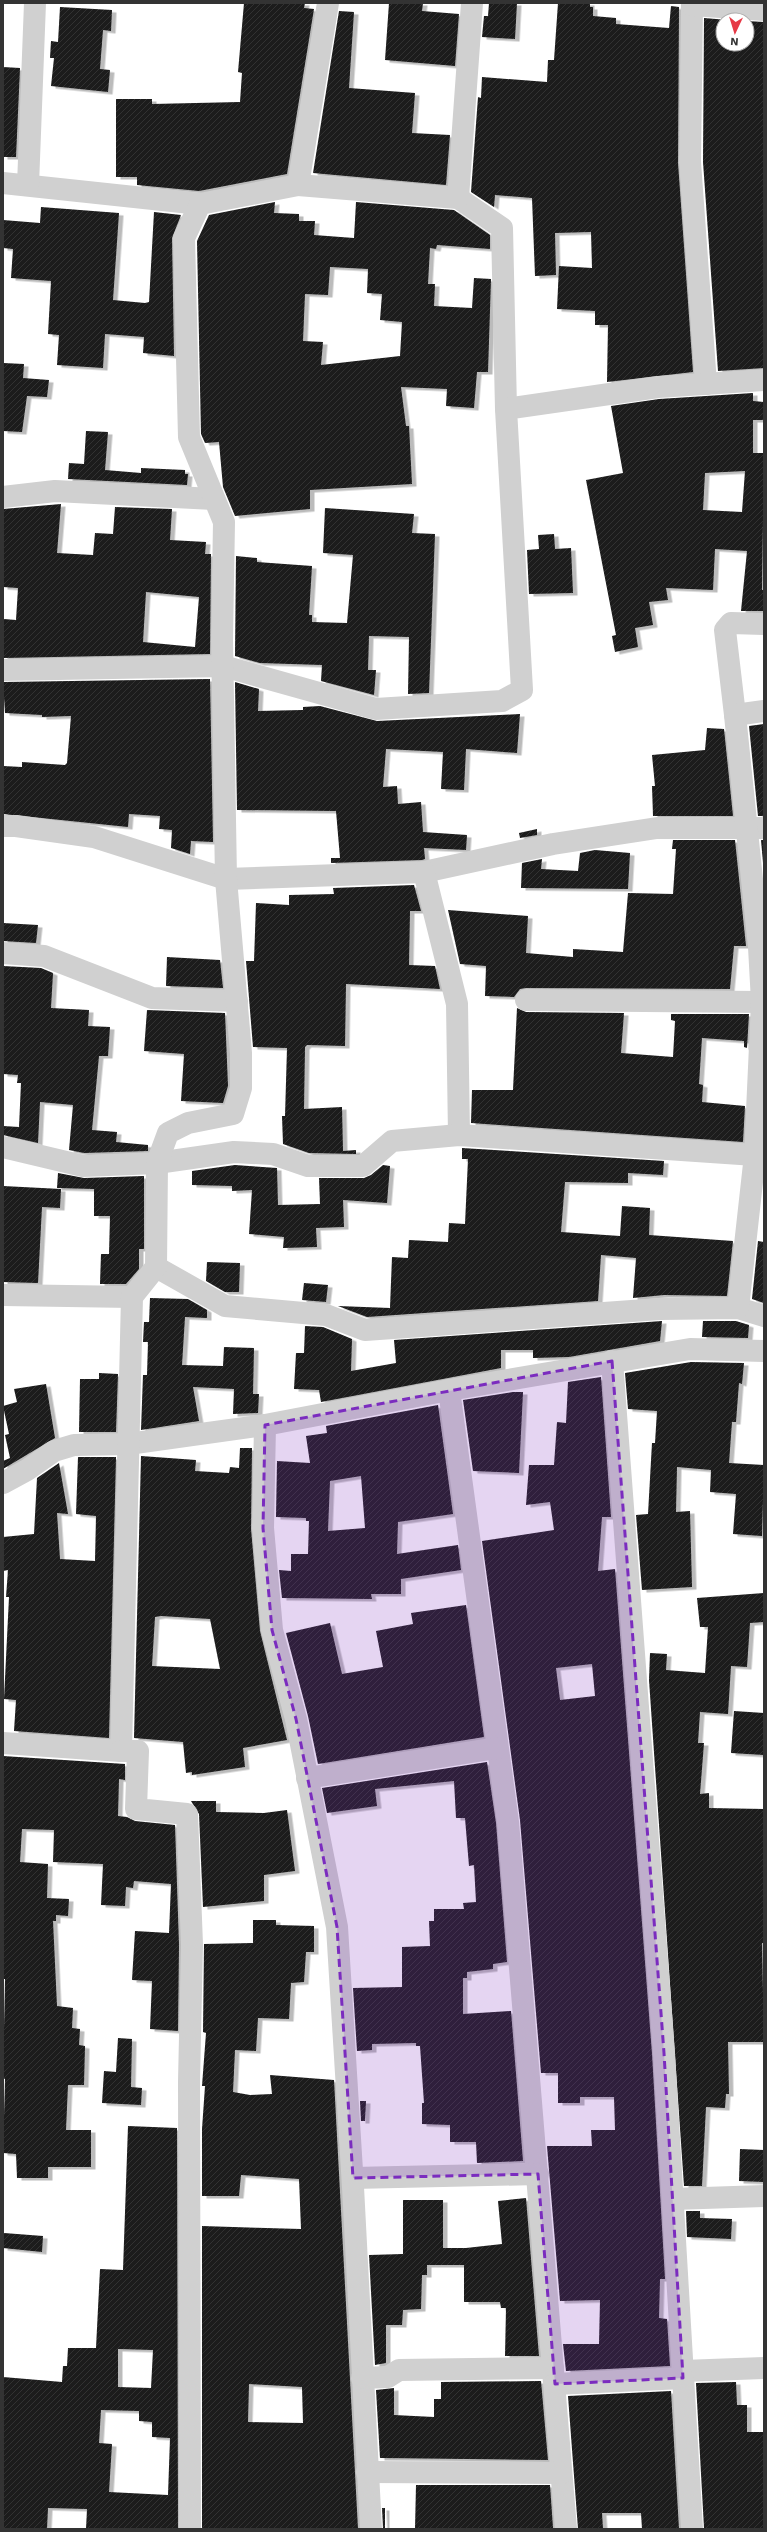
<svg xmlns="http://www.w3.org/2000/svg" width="767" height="2532" viewBox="0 0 767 2532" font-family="'Work Sans',sans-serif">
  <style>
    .building { fill: url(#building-hatch); fill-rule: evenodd; filter: url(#shadow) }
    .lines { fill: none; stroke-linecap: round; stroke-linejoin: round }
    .minor { stroke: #d0d0d0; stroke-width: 22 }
    .marked { fill: #7b2cbf; fill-opacity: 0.2; stroke: #7b2cbf; stroke-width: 3; stroke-dasharray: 8 5; stroke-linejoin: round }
  </style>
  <defs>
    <pattern id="building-hatch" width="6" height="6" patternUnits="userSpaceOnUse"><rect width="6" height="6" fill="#1a1a1a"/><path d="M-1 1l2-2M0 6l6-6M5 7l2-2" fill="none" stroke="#333"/></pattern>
    <filter id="shadow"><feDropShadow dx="4.5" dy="2.5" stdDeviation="0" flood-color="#0004"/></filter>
  </defs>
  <rect width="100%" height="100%" fill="#fff"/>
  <!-- building -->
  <g class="building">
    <path d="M 244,3 L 305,3 L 304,8 L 314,9 L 287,174 L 199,191 L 137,185 L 137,177 L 116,177 L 116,99 L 152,99 L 152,104 L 240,102 L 242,73 L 238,72 Z"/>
    <path d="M 389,3 L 423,3 L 422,11 L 459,14 L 455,66 L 385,60 Z"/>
    <path d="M 489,3 L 517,3 L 515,39 L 482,37 L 484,16 L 488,16 Z"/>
    <path d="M 558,3 L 590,3 L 590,7 L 593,7 L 593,16 L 616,18 L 616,24 L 669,28 L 671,6 L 679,7 L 678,163 L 693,372 L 607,382 L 608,325 L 595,325 L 595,311 L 557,309 L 559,266 L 592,268 L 591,232 L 555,233 L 556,275 L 535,276 L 532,198 L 495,195 L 494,207 L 471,192 L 478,97 L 481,98 L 482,77 L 547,82 L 548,60 L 554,60 Z"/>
    <path d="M 60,7 L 112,10 L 111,31 L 103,30 L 100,69 L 110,70 L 108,92 L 51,86 L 54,58 L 50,58 L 51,41 L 58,42 Z"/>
    <path d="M 339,11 L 354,12 L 349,88 L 415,93 L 412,133 L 450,135 L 446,185 L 313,173 Z"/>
    <path d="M 704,18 L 728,20 L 723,20 L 723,44 L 747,44 L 747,21 L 764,22 L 764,368 L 718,371 L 703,162 Z"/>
    <path d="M 3,67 L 20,68 L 16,157 L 3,157 Z"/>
    <path d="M 275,202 L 274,213 L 299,214 L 299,221 L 315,221 L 314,235 L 354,238 L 356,202 L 454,210 L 490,235 L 490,249 L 437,245 L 436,249 L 430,248 L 428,284 L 435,284 L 434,306 L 472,308 L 474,278 L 491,279 L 488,372 L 477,372 L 474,408 L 446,406 L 447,389 L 401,387 L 406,426 L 409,426 L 412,484 L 310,490 L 310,509 L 235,516 L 223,487 L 219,442 L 205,443 L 201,434 L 197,241 L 209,215 ZM 330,267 L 368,269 L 367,293 L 382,294 L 380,320 L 402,322 L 400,356 L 321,365 L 323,342 L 303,341 L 305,294 L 328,295 Z"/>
    <path d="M 41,207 L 119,213 L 113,300 L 145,303 L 149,302 L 154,212 L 181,215 L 172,238 L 174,356 L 143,353 L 144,337 L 105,334 L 103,368 L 57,365 L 59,335 L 48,334 L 51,281 L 11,278 L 13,249 L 3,248 L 3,220 L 40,223 Z"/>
    <path d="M 3,363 L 24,364 L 23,378 L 49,380 L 47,397 L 27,396 L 22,432 L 3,431 Z"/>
    <path d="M 753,393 L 753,401 L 764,402 L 764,420 L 753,420 L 753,453 L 764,453 L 762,590 L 764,590 L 764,611 L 741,611 L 747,551 L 715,549 L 713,590 L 666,588 L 668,600 L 649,602 L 653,625 L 635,628 L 638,647 L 615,652 L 612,636 L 616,635 L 586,480 L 623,473 L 611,406 L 659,399 ZM 745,471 L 742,512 L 703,510 L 705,473 Z"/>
    <path d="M 86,431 L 108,432 L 105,470 L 141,473 L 141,468 L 185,470 L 185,474 L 188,474 L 187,485 L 68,479 L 69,463 L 84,464 Z"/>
    <path d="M 61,504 L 57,553 L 93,555 L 95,533 L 113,534 L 115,507 L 172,509 L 170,540 L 206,542 L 205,554 L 211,554 L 210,654 L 3,658 L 4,619 L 16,620 L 18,588 L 3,587 L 3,509 ZM 146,592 L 199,597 L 195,647 L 143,642 Z"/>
    <path d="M 325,508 L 414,514 L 412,533 L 435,534 L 429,693 L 408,694 L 409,637 L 369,636 L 368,670 L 376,670 L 374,695 L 321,681 L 322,665 L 260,663 L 235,656 L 236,556 L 257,558 L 257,562 L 312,566 L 309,615 L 312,615 L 312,622 L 347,623 L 353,555 L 323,553 Z"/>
    <path d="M 554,534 L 555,549 L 571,548 L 573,593 L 529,594 L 527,550 L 539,549 L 538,535 Z"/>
    <path d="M 210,679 L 213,842 L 191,841 L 190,854 L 171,848 L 172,830 L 159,829 L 160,816 L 129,814 L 128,827 L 3,814 L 3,766 L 22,767 L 22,762 L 65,765 L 67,763 L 71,716 L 42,717 L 42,715 L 5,713 L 3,682 Z"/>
    <path d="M 235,682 L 259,689 L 258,711 L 303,710 L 303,707 L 320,706 L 377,721 L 520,714 L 517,753 L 466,749 L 464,790 L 441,789 L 443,752 L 386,749 L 383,787 L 397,786 L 398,804 L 421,802 L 423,832 L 467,835 L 466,850 L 424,848 L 425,859 L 422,860 L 331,863 L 331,858 L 340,858 L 336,811 L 237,810 Z"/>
    <path d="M 764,724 L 764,816 L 758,816 L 749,726 Z"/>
    <path d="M 707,728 L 724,729 L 733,816 L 653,816 L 652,786 L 655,786 L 652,755 L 705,750 Z"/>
    <path d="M 537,829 L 537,835 L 520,838 L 519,833 Z"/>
    <path d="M 673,840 L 735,840 L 746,946 L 734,946 L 730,989 L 526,988 L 520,989 L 514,997 L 485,996 L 486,966 L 460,964 L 448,910 L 528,916 L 526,953 L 573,957 L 573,949 L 623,952 L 628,893 L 673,894 L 676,849 L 672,849 Z"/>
    <path d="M 761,840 L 764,840 L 764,874 Z"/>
    <path d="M 595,850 L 630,853 L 628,889 L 521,888 L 522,863 L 542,859 L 541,869 L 578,871 L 580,853 Z"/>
    <path d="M 414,885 L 421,911 L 410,911 L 409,965 L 435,966 L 440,989 L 346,984 L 345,1046 L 307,1045 L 305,1047 L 304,1109 L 342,1107 L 343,1151 L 356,1150 L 356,1154 L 309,1153 L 283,1144 L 282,1116 L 285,1116 L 287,1048 L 253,1047 L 246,961 L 254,961 L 256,903 L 289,905 L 289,895 L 334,894 L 333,888 Z"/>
    <path d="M 3,923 L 38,925 L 36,943 L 3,941 Z"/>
    <path d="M 167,957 L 220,960 L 223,988 L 166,986 Z"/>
    <path d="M 3,966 L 41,968 L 53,973 L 51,1008 L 89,1010 L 88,1026 L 110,1027 L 108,1056 L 99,1056 L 92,1130 L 117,1132 L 116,1142 L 148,1145 L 148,1151 L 84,1153 L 69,1150 L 73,1105 L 40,1102 L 38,1143 L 3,1135 L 3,1126 L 19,1127 L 21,1083 L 17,1083 L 18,1075 L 3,1074 Z"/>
    <path d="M 517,1008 L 526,1012 L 624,1013 L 621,1053 L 673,1057 L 675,1021 L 671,1020 L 671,1014 L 749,1014 L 747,1048 L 744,1047 L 744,1041 L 702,1038 L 699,1084 L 703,1085 L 702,1102 L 745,1106 L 743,1142 L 471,1123 L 472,1090 L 513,1090 Z"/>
    <path d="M 147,1010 L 225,1013 L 228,1086 L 223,1103 L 181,1101 L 184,1054 L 144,1051 Z"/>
    <path d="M 462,1148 L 664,1161 L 663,1175 L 628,1173 L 628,1183 L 565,1182 L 561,1232 L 620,1236 L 622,1206 L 650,1208 L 649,1235 L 733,1241 L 727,1296 L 664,1295 L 633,1298 L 636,1258 L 601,1255 L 598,1301 L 367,1317 L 338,1306 L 390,1308 L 392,1257 L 408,1258 L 409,1240 L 448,1242 L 449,1223 L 465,1224 L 468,1159 L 462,1159 Z"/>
    <path d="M 235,1165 L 277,1168 L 278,1205 L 320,1204 L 319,1178 L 364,1178 L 371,1175 L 383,1165 L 390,1166 L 387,1203 L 343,1200 L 344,1227 L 316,1228 L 317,1247 L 283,1248 L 284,1237 L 249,1234 L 252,1190 L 232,1191 L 232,1186 L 192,1185 L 192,1171 Z"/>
    <path d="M 58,1173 L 84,1178 L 144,1176 L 144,1249 L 139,1249 L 139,1269 L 126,1284 L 100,1284 L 101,1254 L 109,1254 L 110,1216 L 94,1216 L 94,1189 L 57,1188 Z"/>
    <path d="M 3,1186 L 61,1189 L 60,1208 L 42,1207 L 38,1283 L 3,1282 Z"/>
    <path d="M 758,1241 L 764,1242 L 764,1303 L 752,1299 Z"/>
    <path d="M 207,1262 L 240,1263 L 239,1292 L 225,1292 L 206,1281 Z"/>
    <path d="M 304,1283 L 328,1285 L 326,1302 L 302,1300 Z"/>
    <path d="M 150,1298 L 188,1299 L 207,1310 L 207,1318 L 185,1317 L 182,1365 L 223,1366 L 224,1347 L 254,1348 L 253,1394 L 259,1394 L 258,1413 L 233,1414 L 234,1389 L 193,1387 L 199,1421 L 141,1430 L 143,1375 L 147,1375 L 148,1342 L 143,1342 L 144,1322 L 149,1322 Z"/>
    <path d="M 662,1321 L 660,1341 L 569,1357 L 533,1358 L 533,1350 L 501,1350 L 501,1368 L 321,1402 L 319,1390 L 294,1389 L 296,1353 L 304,1353 L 305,1326 L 323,1327 L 352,1339 L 351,1371 L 396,1363 L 394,1340 Z"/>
    <path d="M 703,1321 L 736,1321 L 749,1325 L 748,1338 L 702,1337 Z"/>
    <path d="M 691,1362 L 744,1363 L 742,1384 L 739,1383 L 736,1422 L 732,1422 L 729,1463 L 764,1465 L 762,1536 L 733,1534 L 736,1494 L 710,1492 L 711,1470 L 677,1467 L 676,1512 L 690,1511 L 692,1587 L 642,1590 L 636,1515 L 648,1514 L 652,1443 L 655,1443 L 657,1411 L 628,1409 L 625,1373 Z"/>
    <path d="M 99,1373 L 118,1374 L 116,1432 L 79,1432 L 80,1379 L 99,1379 Z"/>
    <path d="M 601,1377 L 611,1517 L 602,1517 L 598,1571 L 615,1569 L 652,2054 L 665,2279 L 660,2279 L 659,2318 L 667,2319 L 670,2366 L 566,2371 L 563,2344 L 599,2344 L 600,2300 L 560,2301 L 547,2146 L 592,2146 L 591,2130 L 615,2130 L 614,2097 L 580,2097 L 580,2103 L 558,2103 L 558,2073 L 541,2073 L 520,1820 L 482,1541 L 554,1530 L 550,1502 L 526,1505 L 529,1465 L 554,1465 L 557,1422 L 566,1423 L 568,1382 ZM 592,1664 L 595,1696 L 560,1700 L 556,1668 Z"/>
    <path d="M 46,1384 L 55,1438 L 3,1469 L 3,1461 L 10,1458 L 5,1435 L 9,1434 L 3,1406 L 17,1402 L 14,1389 Z"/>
    <path d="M 513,1392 L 523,1392 L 519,1473 L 473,1471 L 463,1400 Z"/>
    <path d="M 438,1405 L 453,1514 L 398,1522 L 397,1554 L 458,1545 L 461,1570 L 401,1579 L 401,1594 L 371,1594 L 372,1599 L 282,1598 L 279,1570 L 291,1571 L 291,1554 L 308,1554 L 309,1521 L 306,1521 L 306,1518 L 276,1517 L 277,1461 L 310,1463 L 306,1436 L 327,1433 L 326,1426 ZM 361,1476 L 365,1528 L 328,1531 L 330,1481 Z"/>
    <path d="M 240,1448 L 252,1448 L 251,1529 L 260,1631 L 287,1740 L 243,1748 L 245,1767 L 192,1775 L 192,1772 L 186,1773 L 183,1742 L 134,1738 L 141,1456 L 196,1460 L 195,1471 L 229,1473 L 230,1467 L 239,1468 ZM 161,1616 L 210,1619 L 220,1669 L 152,1666 L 155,1617 Z"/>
    <path d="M 78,1457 L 116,1457 L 109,1738 L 14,1731 L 16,1700 L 4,1699 L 9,1597 L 6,1597 L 8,1570 L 3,1571 L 3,1537 L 34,1534 L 37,1478 L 59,1463 L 68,1514 L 57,1513 L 60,1559 L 95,1561 L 96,1516 L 76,1514 Z"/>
    <path d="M 764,1593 L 764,1622 L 750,1623 L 747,1667 L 731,1666 L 728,1714 L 700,1712 L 698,1743 L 704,1743 L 700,1794 L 709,1793 L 709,1808 L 764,1809 L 764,1943 L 762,1943 L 764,2042 L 728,2042 L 729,2094 L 726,2094 L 725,2108 L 706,2107 L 702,2186 L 684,2186 L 649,1680 L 650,1653 L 667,1654 L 666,1670 L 705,1673 L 708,1627 L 700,1627 L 697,1598 Z"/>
    <path d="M 466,1605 L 484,1737 L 318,1764 L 308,1716 L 286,1633 L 330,1623 L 342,1674 L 383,1667 L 376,1631 L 413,1624 L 411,1613 Z"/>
    <path d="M 734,1711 L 764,1713 L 764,1755 L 731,1753 Z"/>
    <path d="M 3,1756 L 125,1764 L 125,1780 L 119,1779 L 118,1816 L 127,1817 L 135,1821 L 175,1825 L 179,1945 L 178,2031 L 150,2029 L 152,1981 L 132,1980 L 135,1931 L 169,1933 L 171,1884 L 134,1881 L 133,1888 L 126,1887 L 125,1906 L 101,1905 L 103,1864 L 53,1862 L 54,1830 L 22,1829 L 20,1862 L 48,1864 L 47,1898 L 69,1899 L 68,1916 L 56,1915 L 56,1921 L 53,1921 L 57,2006 L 73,2008 L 72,2028 L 80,2029 L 79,2045 L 85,2046 L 84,2085 L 68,2085 L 66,2130 L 91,2130 L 91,2167 L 48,2167 L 48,2178 L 17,2178 L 16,2154 L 3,2153 L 5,2079 L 3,2078 L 5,1979 L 3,1979 Z"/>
    <path d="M 487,1762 L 496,1823 L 507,1962 L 493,1964 L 493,1969 L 467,1972 L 467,1978 L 463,1978 L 463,2014 L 511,2011 L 523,2161 L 477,2163 L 476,2142 L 450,2142 L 450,2125 L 422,2124 L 422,2103 L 424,2103 L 420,2046 L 416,2046 L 416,2043 L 372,2044 L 372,2050 L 357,2051 L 353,1988 L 402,1987 L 402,1947 L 430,1946 L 429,1921 L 434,1921 L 434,1909 L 464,1909 L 463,1903 L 476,1902 L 474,1865 L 469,1866 L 465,1818 L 456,1818 L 454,1781 L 375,1789 L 377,1806 L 327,1813 L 322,1788 Z"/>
    <path d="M 191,1801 L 216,1801 L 216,1812 L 264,1813 L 287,1810 L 295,1871 L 264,1875 L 264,1901 L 203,1907 L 199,1814 Z"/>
    <path d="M 253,1920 L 276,1920 L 276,1925 L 314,1926 L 314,1952 L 306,1952 L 304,1982 L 291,1983 L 289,2019 L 258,2018 L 256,2051 L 235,2050 L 233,2092 L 250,2095 L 272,2094 L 270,2075 L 334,2080 L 358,2529 L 202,2529 L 202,2226 L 301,2229 L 299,2179 L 241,2175 L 239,2196 L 202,2196 L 202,2129 L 205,2086 L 202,2086 L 206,2033 L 203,2032 L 204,1944 L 253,1943 ZM 249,2384 L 302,2387 L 303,2423 L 248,2422 Z"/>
    <path d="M 118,2038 L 132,2039 L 131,2087 L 142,2088 L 141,2105 L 102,2103 L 104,2071 L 116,2072 Z"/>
    <path d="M 360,2101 L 366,2101 L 365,2121 L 361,2121 Z"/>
    <path d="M 128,2126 L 177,2128 L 178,2529 L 86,2529 L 87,2509 L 48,2508 L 47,2529 L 3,2529 L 3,2377 L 62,2382 L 63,2366 L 67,2366 L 68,2348 L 96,2348 L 100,2269 L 123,2270 ZM 118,2349 L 153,2350 L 151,2388 L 118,2387 ZM 101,2410 L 139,2411 L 139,2421 L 152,2422 L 152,2437 L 170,2438 L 168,2495 L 109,2492 L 112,2444 L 99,2443 Z"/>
    <path d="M 740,2149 L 764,2150 L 764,2182 L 739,2181 Z"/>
    <path d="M 526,2198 L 539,2356 L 505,2356 L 506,2308 L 501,2308 L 500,2302 L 464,2302 L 464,2265 L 427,2265 L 427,2275 L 422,2275 L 421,2309 L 403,2310 L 402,2325 L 386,2325 L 386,2363 L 375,2365 L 369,2255 L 403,2254 L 403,2200 L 443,2200 L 443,2248 L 466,2248 L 502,2244 L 498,2201 Z"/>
    <path d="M 686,2211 L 700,2211 L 700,2218 L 732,2219 L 731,2239 L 687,2237 Z"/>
    <path d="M 4,2233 L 43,2236 L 42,2252 L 3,2248 Z"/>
    <path d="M 541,2381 L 548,2460 L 380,2458 L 376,2390 L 394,2388 L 394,2415 L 434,2417 L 434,2399 L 441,2399 L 441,2382 Z"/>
    <path d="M 736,2382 L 737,2405 L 747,2405 L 747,2432 L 764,2432 L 763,2529 L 704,2528 L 696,2383 Z"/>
    <path d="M 671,2391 L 679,2529 L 642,2529 L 641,2513 L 602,2513 L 603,2529 L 578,2529 L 568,2396 Z"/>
    <path d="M 416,2485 L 550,2485 L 553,2528 L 415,2529 Z"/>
    <path d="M 382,2508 L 385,2508 L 385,2528 L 383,2528 Z"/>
  </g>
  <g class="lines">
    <!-- minor -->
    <g class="minor">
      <path d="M 692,3 L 690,162 L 706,384"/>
      <path d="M 692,5 L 764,10"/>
      <path d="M 3,183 L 200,204"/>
      <path d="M 28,185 L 35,3"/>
      <path d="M 298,185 L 458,198 L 502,228 L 506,409"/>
      <path d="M 458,198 L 472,3"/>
      <path d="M 3,497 L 55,491 L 214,499"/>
      <path d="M 3,670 L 223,666 L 376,709 L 502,701 L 522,690 L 506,409 L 658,387 L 764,380"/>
      <path d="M 735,715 L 725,630 L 731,623 L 764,624"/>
      <path d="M 3,826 L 16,826 L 94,837 L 226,879 L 424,872 L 553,844 L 657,828 L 764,828"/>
      <path d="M 424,872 L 457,1004 L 459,1135"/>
      <path d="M 3,953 L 44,956 L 152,998 L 237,1001"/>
      <path d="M 526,1000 L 762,1002"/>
      <path d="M 3,1147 L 83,1166 L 157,1163 L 234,1152 L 273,1154 L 308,1166 L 363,1166 L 392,1141 L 459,1135 L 755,1155"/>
      <path d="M 156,1267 L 225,1306 L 326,1315 L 365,1330 L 660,1309 L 738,1308 L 764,1316"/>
      <path d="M 3,1295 L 132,1297"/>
      <path d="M 738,1308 L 755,1155 L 762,1002 L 759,947 L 735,715 L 764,711"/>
      <path d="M 612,1361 L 664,2053 L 692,2529"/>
      <path d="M 449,1390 L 508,1822 L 566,2529"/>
      <path d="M 265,1425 L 263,1528 L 272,1630 L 296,1719 L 337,1927 L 353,2187 L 371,2529"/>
      <path d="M 3,1483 L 27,1470 L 54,1451 L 74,1445 L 128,1444 L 265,1425 L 449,1390 L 690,1349 L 764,1351"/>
      <path d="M 3,1743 L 121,1751 L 132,1297 L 156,1267 L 157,1163 L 168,1133 L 188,1123 L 233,1114 L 241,1088 L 241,1053 L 226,879 L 222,640 L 224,522 L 189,437 L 184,238 L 200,204 L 298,185 L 328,3"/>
      <path d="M 121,1751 L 138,1751 L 136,1809 L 187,1814 L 192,1945 L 189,2082 L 190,2529"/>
      <path d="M 307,1778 L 497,1748"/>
      <path d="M 353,2178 L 538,2174"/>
      <path d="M 673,2199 L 764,2196"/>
      <path d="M 683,2371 L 764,2368"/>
      <path d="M 362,2378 L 388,2377 L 399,2370 L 553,2368"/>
      <path d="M 555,2384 L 683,2378"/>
      <path d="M 367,2472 L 561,2473"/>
    </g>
  </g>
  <!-- marked area -->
  <path class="marked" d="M 612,1361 L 664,2053 L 683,2378 L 555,2384 L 538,2174 L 353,2178 L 337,1927 L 296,1719 L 272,1630 L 263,1528 L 265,1425 Z"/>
  <!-- border -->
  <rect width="767" height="2532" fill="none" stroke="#333333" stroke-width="8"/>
  <!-- north arrow -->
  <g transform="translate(735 32) rotate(184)"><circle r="19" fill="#ffffff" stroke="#adadad"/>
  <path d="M0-3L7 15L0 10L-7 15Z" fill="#e63946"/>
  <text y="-6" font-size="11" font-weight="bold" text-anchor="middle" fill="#333333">N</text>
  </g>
</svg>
